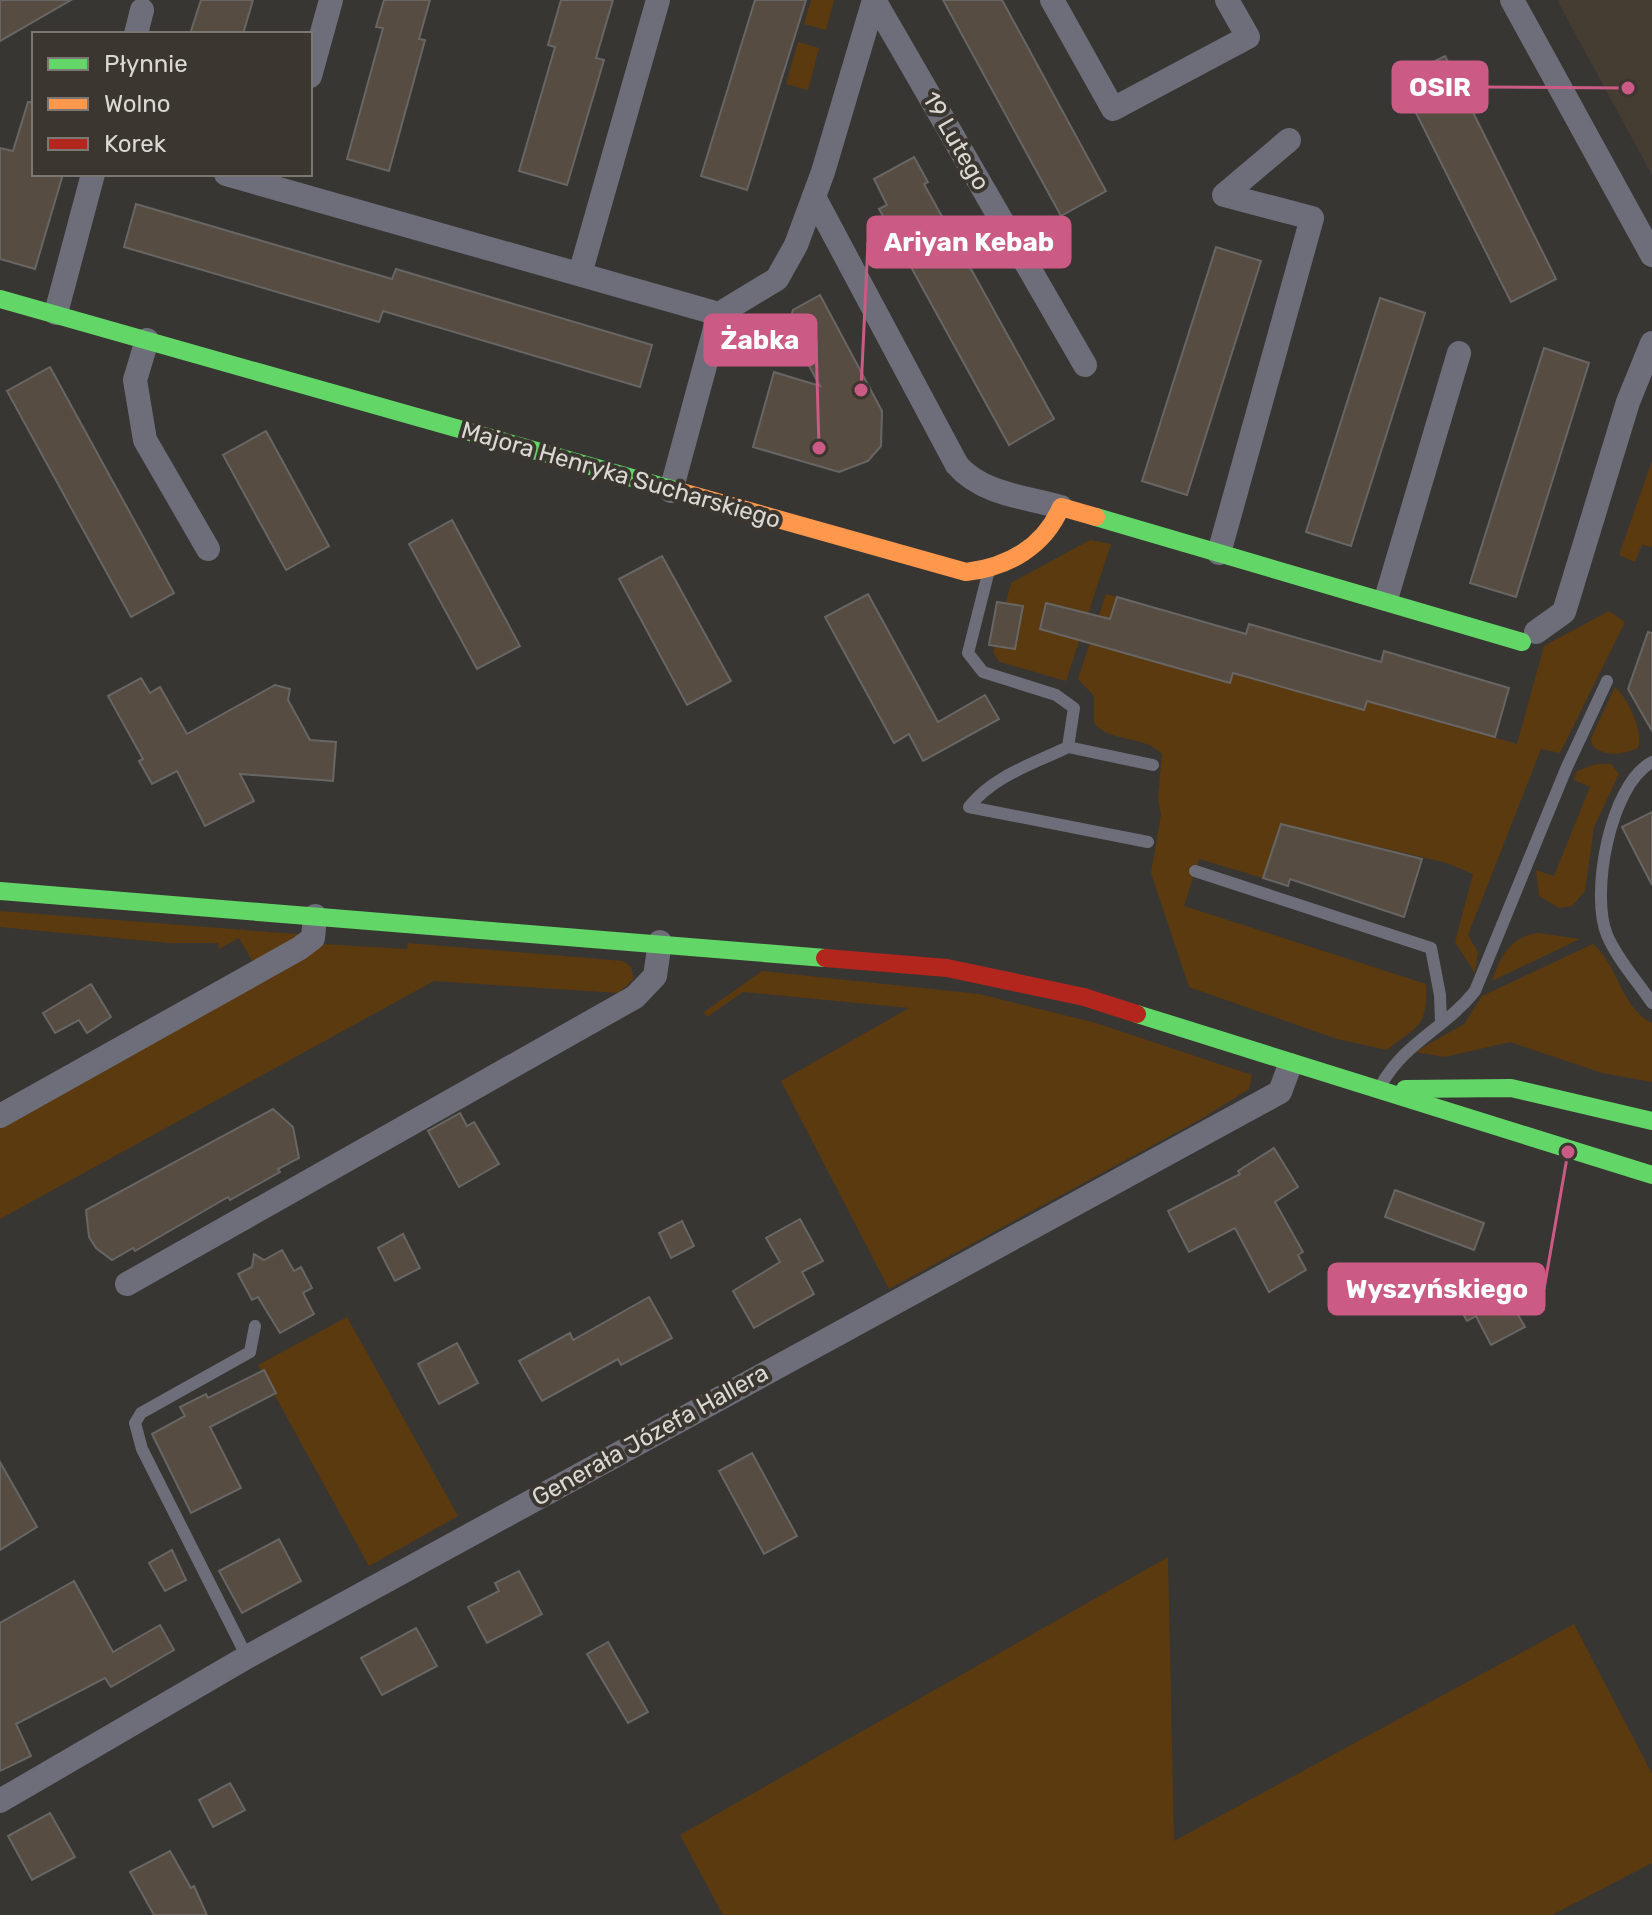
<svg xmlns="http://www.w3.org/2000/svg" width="1652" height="1915" viewBox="0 0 1652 1915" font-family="Rubik,sans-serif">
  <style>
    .built { fill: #453c32 }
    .green { fill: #5b3a0f }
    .building { fill: #564c42; stroke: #686664; stroke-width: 2 }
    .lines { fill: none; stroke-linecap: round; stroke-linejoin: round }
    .lane { stroke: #6d6e7a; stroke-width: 12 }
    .street { stroke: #6d6e7a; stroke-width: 24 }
    .fast { stroke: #63d668; stroke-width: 18 }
    .slow { stroke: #ff974d; stroke-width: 18 }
    .jam { stroke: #b3261e; stroke-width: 18 }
    .labels { text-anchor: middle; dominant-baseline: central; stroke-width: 8; stroke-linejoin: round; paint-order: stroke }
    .street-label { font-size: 24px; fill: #dbd8d4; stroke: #3b3630 }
    .leader { fill: none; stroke: #cb5b85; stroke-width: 3 }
    .callout-dot { fill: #cb5b85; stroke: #3b3630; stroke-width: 3 }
    .callout { fill: #cb5b85; stroke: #cb5b85; stroke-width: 3 }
    .callout-label { font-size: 26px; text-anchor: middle; font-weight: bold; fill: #fff }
  </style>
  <rect width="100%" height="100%" fill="#383633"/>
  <!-- built -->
  <path class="built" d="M 1557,0 L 1652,0 L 1652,175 Z"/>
  <!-- green -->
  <g class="green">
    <path d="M 811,0 L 834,0 L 826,30 L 804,24 Z"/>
    <path d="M 798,42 L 819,48 L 808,90 L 786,84 Z"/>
    <path d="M 1652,461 L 1652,547 L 1642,545 L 1635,562 L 1619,555 Z"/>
    <path d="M 1090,540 L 1111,544 L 1066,681 L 1000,662 L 993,653 L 1011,583 Z"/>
    <path d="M 1106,594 L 1117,597 L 1103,647 L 1230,683 L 1233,673 L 1364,710 L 1367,701 L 1517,744 L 1544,646 L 1609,611 L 1625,622 L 1560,753 L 1541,749 L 1468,935 L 1478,952 L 1475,973 L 1455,942 L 1473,874 L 1447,863 L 1282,824 L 1263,878 L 1199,859 L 1184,906 L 1426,984 C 1428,1027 1418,1025 1387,1050 L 1337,1039 L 1189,987 L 1151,873 L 1161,815 L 1158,798 L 1162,754 C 1143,734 1112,744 1094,723 L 1094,696 L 1078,679 Z"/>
    <path d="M 1615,687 C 1627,697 1644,732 1638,748 C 1623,755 1603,757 1592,745 L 1591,738 Z"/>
    <path d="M 1596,764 L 1611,764 L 1619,774 L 1594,827 L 1585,891 L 1572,906 L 1559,908 L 1539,896 L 1536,870 L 1554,876 L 1590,787 L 1574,780 L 1577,771 Z"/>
    <path d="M 0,911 L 297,934 L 299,935 L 253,962 L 239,938 L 219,949 L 218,943 L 169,943 L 0,927 Z"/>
    <path d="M 1538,933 L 1580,939 L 1492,981 C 1500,957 1510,937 1538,933 Z"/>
    <path d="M 408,943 L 623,961 L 631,967 L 634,979 L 618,993 L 434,981 L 0,1219 L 0,1126 L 322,944 L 407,949 Z"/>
    <path d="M 1593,944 C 1619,966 1620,1007 1652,1023 L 1652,1082 L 1602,1073 L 1510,1042 L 1445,1057 L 1415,1052 L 1464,1024 L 1482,996 Z"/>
    <path d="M 762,971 L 979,994 L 1096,1023 L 1252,1075 L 1249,1089 L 1201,1119 L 889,1289 L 781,1081 L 909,1008 L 743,992 L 707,1017 L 704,1012 Z"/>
    <path d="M 347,1317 L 458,1516 L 369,1566 L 258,1365 Z"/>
    <path d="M 1168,1557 L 1174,1841 L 1574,1624 L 1652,1774 L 1652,1863 L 1552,1915 L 723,1915 L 680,1835 Z"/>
  </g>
  <!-- building -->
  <g class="building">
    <path d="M 0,0 L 71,0 L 0,41 Z"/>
    <path d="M 201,0 L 253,0 L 243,34 L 190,34 Z"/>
    <path d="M 384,0 L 430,0 L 419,39 L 425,40 L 389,171 L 347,159 L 383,28 L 376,27 Z"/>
    <path d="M 561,0 L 613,0 L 596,58 L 604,60 L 567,185 L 519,171 L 555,47 L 548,45 Z"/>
    <path d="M 755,0 L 806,0 L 747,190 L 701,176 Z"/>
    <path d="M 943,0 L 1002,0 L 1106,191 L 1061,216 Z"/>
    <path d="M 1445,56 L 1556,279 L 1511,302 L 1399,79 Z"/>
    <path d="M 28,102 L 34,102 L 34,174 L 63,174 L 35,269 L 0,259 L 0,148 L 13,151 Z"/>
    <path d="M 914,157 L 928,182 L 924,184 L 1054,419 L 1009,445 L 879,209 L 887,205 L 874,179 Z"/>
    <path d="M 136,204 L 392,279 L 396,269 L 652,345 L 640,387 L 383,311 L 379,322 L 124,247 Z"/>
    <path d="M 1216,247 L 1261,261 L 1187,495 L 1142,481 Z"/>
    <path d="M 820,295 L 882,411 L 881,446 L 868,461 L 839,472 L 753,447 L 774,372 L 820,386 L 788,327 L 793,310 Z"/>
    <path d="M 1380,298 L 1425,313 L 1351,546 L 1306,532 Z"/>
    <path d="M 1544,348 L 1589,363 L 1516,597 L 1470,583 Z"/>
    <path d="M 50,367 L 174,593 L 131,617 L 7,391 Z"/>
    <path d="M 266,431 L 329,546 L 286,570 L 223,455 Z"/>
    <path d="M 452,520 L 520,646 L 477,669 L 409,544 Z"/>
    <path d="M 662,556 L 731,681 L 687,705 L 619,579 Z"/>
    <path d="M 868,594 L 938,722 L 985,695 L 999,719 L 923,761 L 909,734 L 894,743 L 825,617 Z"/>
    <path d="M 1117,597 L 1246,634 L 1249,624 L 1381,662 L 1384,651 L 1509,688 L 1495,737 L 1367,701 L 1364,710 L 1233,673 L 1230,683 L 1040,629 L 1046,603 L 1110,619 Z"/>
    <path d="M 997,602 L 1023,606 L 1015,649 L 989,645 Z"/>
    <path d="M 1648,632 L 1652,633 L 1652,731 L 1628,689 Z"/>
    <path d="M 141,678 L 150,693 L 160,687 L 187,734 L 275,685 L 290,689 L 288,700 L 310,740 L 336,742 L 333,781 L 240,774 L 254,801 L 205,826 L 177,771 L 152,784 L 139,761 L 143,759 L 108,696 Z"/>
    <path d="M 1652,812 L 1652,885 L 1622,827 Z"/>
    <path d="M 1281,824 L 1422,859 L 1404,917 L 1290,879 L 1288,886 L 1263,878 Z"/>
    <path d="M 91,984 L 111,1017 L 87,1033 L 79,1020 L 55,1033 L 43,1013 Z"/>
    <path d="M 273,1109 L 293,1127 L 299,1158 L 278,1169 L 280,1172 L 230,1200 L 228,1197 L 135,1251 L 133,1248 L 112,1260 L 96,1248 L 89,1237 L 86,1210 Z"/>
    <path d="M 460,1113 L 467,1126 L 474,1122 L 499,1164 L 459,1187 L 428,1131 Z"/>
    <path d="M 1274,1148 L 1298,1187 L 1275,1202 L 1303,1252 L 1298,1255 L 1306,1270 L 1269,1292 L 1235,1228 L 1189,1252 L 1168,1211 L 1240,1174 L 1238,1171 Z"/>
    <path d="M 1395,1190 L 1484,1223 L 1474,1250 L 1385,1217 Z"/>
    <path d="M 800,1219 L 823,1261 L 802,1272 L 814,1294 L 754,1328 L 733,1291 L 780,1262 L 766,1238 Z"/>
    <path d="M 682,1221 L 694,1246 L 671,1258 L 659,1233 Z"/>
    <path d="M 403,1234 L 420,1268 L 395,1281 L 378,1248 Z"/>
    <path d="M 282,1250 L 294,1271 L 301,1267 L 312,1288 L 303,1293 L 314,1314 L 280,1333 L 258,1297 L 252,1300 L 238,1274 L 252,1267 L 254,1254 L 264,1260 Z"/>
    <path d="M 1494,1273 L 1525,1327 L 1491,1345 L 1476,1316 L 1467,1321 L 1452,1294 Z"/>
    <path d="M 649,1297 L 672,1338 L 621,1365 L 618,1359 L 542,1401 L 519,1361 L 570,1333 L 573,1340 Z"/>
    <path d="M 457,1343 L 478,1383 L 439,1404 L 418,1364 Z"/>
    <path d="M 264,1370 L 276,1393 L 210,1427 L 241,1488 L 191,1513 L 152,1434 L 185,1416 L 180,1407 L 206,1394 L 208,1398 Z"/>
    <path d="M 752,1453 L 797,1536 L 764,1554 L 719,1471 Z"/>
    <path d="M 0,1462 L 37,1527 L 0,1550 Z"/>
    <path d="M 279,1539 L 301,1581 L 242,1613 L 219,1571 Z"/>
    <path d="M 172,1550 L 186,1580 L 165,1591 L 149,1563 Z"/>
    <path d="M 519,1571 L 542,1614 L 487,1643 L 468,1607 L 499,1591 L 495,1583 Z"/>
    <path d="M 74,1581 L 113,1652 L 160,1625 L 174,1650 L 111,1687 L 105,1678 L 16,1724 L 31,1756 L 0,1771 L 0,1623 Z"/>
    <path d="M 416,1628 L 437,1666 L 382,1695 L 361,1658 Z"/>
    <path d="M 608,1642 L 648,1712 L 628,1723 L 587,1654 Z"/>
    <path d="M 230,1783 L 245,1810 L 213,1827 L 199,1800 Z"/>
    <path d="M 50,1813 L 75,1857 L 32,1880 L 8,1836 Z"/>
    <path d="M 170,1851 L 191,1888 L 194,1886 L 207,1915 L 154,1915 L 130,1872 Z"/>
  </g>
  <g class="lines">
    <!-- lane -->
    <g class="lane">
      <path d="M 988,574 L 968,653 L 983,672 L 1056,695 L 1074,708 L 1068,747 L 1153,765"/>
      <path d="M 1068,747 C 1033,764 993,776 969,807 L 1148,842"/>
      <path d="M 1652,762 C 1610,784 1590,894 1607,935 C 1617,959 1638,982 1652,1003"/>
      <path d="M 1195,871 L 1431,948 L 1440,995 L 1441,1022"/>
      <path d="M 1380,1087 C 1405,1041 1445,1029 1475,991 L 1566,769 L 1607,681"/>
      <path d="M 247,1657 L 142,1449 L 135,1423 L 141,1413 L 250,1352 L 255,1326"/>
    </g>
    <!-- street -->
    <g class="street">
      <path d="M 874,0 L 1085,365"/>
      <path d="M 1052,0 L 1113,109 L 1248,37 L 1227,0"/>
      <path d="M 1512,0 L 1652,255"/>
      <path d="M 136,34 L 142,10"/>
      <path d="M 310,76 L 331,0"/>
      <path d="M 226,174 L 719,314"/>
      <path d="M 814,197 L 957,465 C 982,494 1025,497 1061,507"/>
      <path d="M 580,274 L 658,0"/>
      <path d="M 56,313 L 93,174"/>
      <path d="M 147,340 L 135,380 L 145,440 L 208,549"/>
      <path d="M 671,491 L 719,314 L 777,279 L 796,245 L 823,172 L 874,0"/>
      <path d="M 1219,553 L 1312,218 L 1224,195 L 1289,140"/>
      <path d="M 1386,599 L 1459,353"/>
      <path d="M 1536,632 L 1564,612 L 1628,402 L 1652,343"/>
      <path d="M 0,1116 L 300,948 L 313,938 L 315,916"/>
      <path d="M 127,1284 L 635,997 L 655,976 L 660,942"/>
      <path d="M 0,1801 L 247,1657 L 1280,1092 L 1290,1065"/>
    </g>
    <!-- fast -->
    <g class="fast">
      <path d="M 0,299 L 678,491"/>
      <path d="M 1096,517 L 1522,642"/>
      <path d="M 0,891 L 825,958"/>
      <path d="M 1137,1014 L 1652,1175"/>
      <path d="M 1405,1089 L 1511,1088 L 1652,1121"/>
    </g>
    <!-- slow -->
    <path class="slow" d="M 678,491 L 966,572 C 1008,567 1044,547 1061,507 L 1096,517"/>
    <!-- jam -->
    <path class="jam" d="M 825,958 L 947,968 L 1084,997 L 1137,1014"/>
  </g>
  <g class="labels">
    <!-- street labels -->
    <g class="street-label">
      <text transform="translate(956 141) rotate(60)">19 Lutego</text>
      <text transform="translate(621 475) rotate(16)">Majora Henryka Sucharskiego</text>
      <text transform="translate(650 1435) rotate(-29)">Generała Józefa Hallera</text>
    </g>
  </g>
  <!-- callouts -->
  <path class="leader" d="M1628 88L1487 87M861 390L868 242M819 448L816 340M1568 1152L1544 1289"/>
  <g class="callout-dot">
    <circle cx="1628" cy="88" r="8"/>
    <circle cx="861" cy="390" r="8"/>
    <circle cx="819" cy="448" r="8"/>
    <circle cx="1568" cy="1152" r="8"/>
  </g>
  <g class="callout">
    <rect x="1393" y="62" width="94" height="50" rx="8"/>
    <rect x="868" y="217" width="202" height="50" rx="8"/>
    <rect x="705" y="315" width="111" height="50" rx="8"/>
    <rect x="1329" y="1264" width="215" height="50" rx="8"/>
  </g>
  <g class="callout-label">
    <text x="1440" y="96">OSIR</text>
    <text x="969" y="251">Ariyan Kebab</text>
    <text x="760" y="349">Żabka</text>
    <text x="1437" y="1298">Wyszyńskiego</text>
  </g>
  <!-- legend -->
  <rect x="32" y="32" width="280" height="144" fill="#3b3630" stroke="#7b7772" stroke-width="2"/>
  <rect x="48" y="58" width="40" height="12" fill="#63d668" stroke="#7b7772" stroke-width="2"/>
  <text x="104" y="72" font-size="24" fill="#dbd8d4">Płynnie</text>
  <rect x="48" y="98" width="40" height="12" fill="#ff974d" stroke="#7b7772" stroke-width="2"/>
  <text x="104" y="112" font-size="24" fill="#dbd8d4">Wolno</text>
  <rect x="48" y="138" width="40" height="12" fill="#b3261e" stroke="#7b7772" stroke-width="2"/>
  <text x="104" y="152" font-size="24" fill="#dbd8d4">Korek</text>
</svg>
